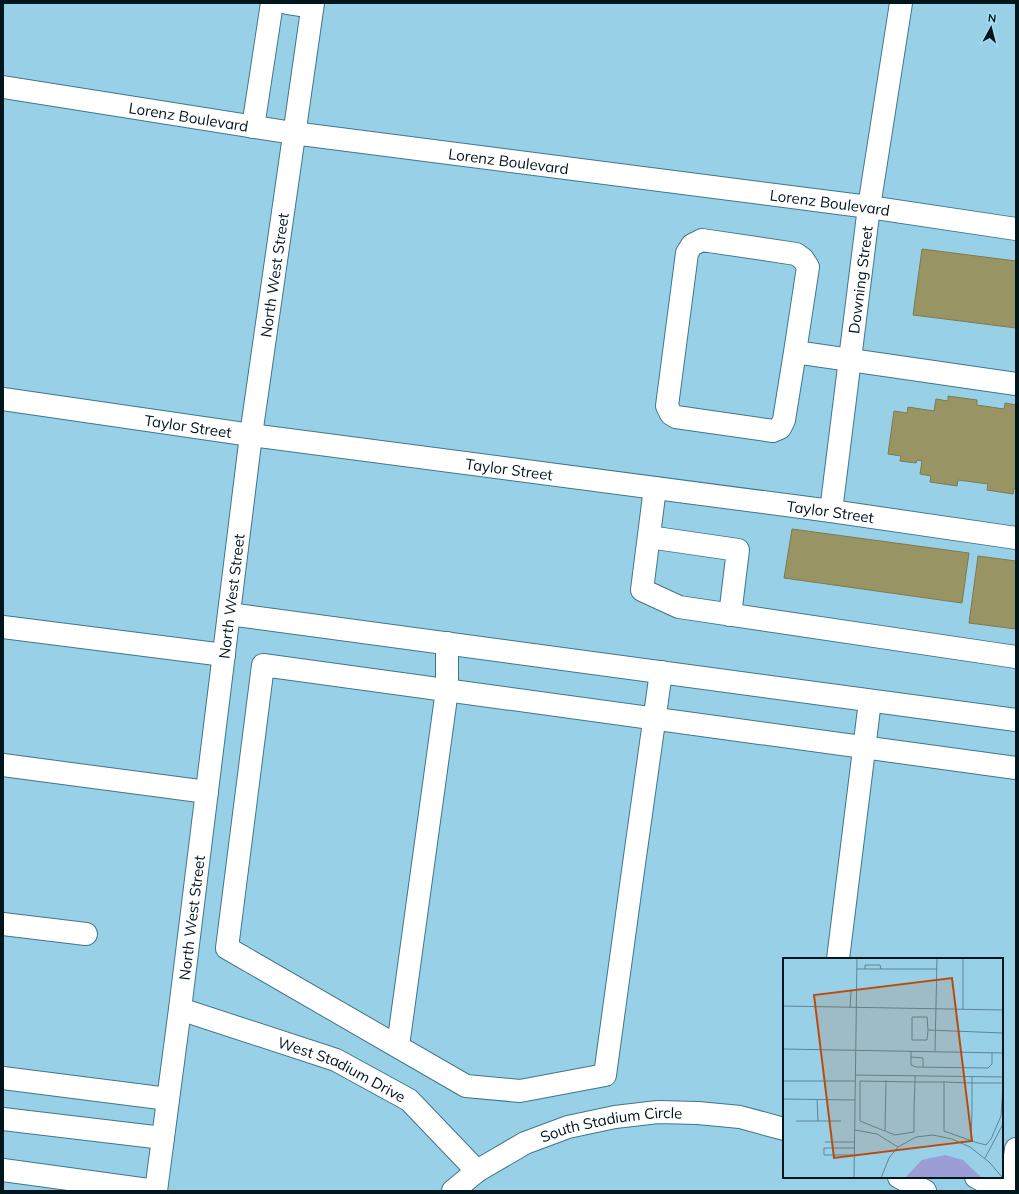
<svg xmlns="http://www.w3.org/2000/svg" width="1019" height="1194" viewBox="0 0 1019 1194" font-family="Mulish,sans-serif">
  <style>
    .building { fill: #989464; stroke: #7f7a4c }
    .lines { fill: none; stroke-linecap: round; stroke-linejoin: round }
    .minor-casing { stroke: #3f7689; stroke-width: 24 }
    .minor { stroke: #fff; stroke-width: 22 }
    .labels { text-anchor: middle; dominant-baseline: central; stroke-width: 3; stroke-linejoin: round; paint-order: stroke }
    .street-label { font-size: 15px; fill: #01151d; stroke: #a5def4 }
    .inset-road { fill: none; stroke: #5c8696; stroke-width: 1 }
    .view { fill: #ba4b0f; fill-opacity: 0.15; stroke: #ba4b0f; stroke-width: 2 }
    .inset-edge { fill: none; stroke: #01151d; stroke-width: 2 }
  </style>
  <rect width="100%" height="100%" fill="#98d1e7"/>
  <!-- building -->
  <g class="building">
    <path d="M 922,249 L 1016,261 L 1016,328 L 913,315 Z"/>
    <path d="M 948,396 L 977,400 L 977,405 L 1004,409 L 1005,403 L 1016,405 L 1016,489 L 1014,488 L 1013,494 L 987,490 L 988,484 L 958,480 L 957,486 L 930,482 L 931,476 L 920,474 L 922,461 L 917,460 L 916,463 L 900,461 L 901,456 L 888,454 L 894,411 L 907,413 L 908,407 L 934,411 L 936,399 L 948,401 Z"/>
    <path d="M 792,529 L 969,553 L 962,603 L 784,578 Z"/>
    <path d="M 978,556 L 1016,561 L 1016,629 L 969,623 Z"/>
  </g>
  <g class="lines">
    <defs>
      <g id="minor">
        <path d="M 287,3 L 312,7"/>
        <path id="s1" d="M 3,87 L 293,133 L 869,207 L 1016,229"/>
        <path d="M 253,127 L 272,3"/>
        <path d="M 795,352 L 784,420 L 780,428 L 773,431 L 676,417 L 671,414 L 667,406 L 687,253 L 692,245 L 702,240 L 796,254 L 803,259 L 808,267 L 795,352 L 1016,384"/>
        <path id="s2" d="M 3,399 L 251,435 L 831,511 L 1016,538"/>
        <path d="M 655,488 L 642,590 L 679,607 L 1016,657"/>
        <path id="s3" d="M 831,511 L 869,207 L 901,3"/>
        <path d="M 649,537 L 738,550 L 730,615"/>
        <path d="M 229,614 L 1016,720"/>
        <path d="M 3,627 L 224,655"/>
        <path d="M 661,672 C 642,806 623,941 605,1075 L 520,1091 L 466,1086 L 227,948 L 263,665 C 514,699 765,733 1016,768"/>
        <path d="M 3,765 L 207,792"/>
        <path d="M 3,924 L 86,934"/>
        <path d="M 838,959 L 870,701"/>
        <path id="s4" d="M 180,1009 L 336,1060 L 409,1100 L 477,1171"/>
        <path d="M 398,1046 L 447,690 L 447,643"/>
        <path d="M 3,1078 L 168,1099"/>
        <path d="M 3,1119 L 163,1138"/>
        <path id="s5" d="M 3,1170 L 156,1191 L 180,1009 L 251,435 L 313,3"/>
        <path d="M 899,1177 L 925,1191"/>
        <path d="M 976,1177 L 1002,1191"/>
        <path id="s6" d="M 453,1191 L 477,1171 L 525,1143 L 568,1127 L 615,1117 L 658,1112 L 698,1113 L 740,1117 L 784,1129"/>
        <path d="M 1010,1191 L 1016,1149"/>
      </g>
    </defs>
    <!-- minor casing -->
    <use href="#minor" class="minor-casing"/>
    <!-- minor -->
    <use href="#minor" class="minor"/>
  </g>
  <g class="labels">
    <!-- street labels -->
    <g class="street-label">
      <text stroke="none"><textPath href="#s1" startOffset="188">Lorenz Boulevard</textPath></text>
      <text stroke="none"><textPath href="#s1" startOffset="511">Lorenz Boulevard</textPath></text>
      <text stroke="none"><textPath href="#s1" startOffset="835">Lorenz Boulevard</textPath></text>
      <text stroke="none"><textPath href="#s5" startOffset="1078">North West Street</textPath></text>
      <text stroke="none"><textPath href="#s3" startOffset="233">Downing Street</textPath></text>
      <text stroke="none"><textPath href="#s2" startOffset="187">Taylor Street</textPath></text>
      <text stroke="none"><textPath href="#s2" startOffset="511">Taylor Street</textPath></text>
      <text stroke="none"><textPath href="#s2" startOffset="835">Taylor Street</textPath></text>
      <text stroke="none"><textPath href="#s5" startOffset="754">North West Street</textPath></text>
      <text stroke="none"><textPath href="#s5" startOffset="430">North West Street</textPath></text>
      <text stroke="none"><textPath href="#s4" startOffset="173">West Stadium Drive</textPath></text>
      <text stroke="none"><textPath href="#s6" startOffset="176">South Stadium Circle</textPath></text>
    </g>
  </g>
  <!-- overview -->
  <g transform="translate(783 958)">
    <rect width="220" height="220" fill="#98d1e7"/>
    <path d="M 162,197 L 180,202 L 199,220 L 122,220 L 139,202 Z" fill="#9c9dd5"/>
    <path class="inset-road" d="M 74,11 L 154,11M 82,11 L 82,7 L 97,7 L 98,11M 0,48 L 220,52M 67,50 L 68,33M 180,51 L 180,0M 145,72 L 144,82 L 129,82 L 129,59 L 144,59 L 145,72 L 220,75M 0,91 L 220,95M 128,93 L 128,107 L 133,109 L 205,110 L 209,106 L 209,94M 152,93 L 154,0M 128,99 L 140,100 L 140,109M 72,117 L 220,119M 132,118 L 132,124 L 131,150 L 131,174 L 112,177 L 77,163 L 77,123 L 132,124 L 161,124 L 189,125 L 220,125 L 218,158 L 208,181 L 203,187 L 188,183 L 189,151 L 189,118M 0,123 L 72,123M 161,123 L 161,173 L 189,183M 0,141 L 72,142M 34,141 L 35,163M 13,163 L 58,163M 72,172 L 94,176 L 115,189M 102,173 L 103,122M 42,184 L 72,184M 72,197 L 41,197 L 41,190 L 72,190M 202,200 L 220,166M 71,220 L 74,0M 98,220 L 106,200 L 115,189 L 133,179 L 150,177 L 169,181 L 187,189 L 206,204 L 220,220"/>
    <path class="view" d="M 169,20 L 189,183 L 51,200 L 31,37 Z"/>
    <rect width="220" height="220" class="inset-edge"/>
  </g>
  <!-- border -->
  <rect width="1019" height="1194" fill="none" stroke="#01151d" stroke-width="8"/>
  <!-- north arrow -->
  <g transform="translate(991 28) rotate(7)" stroke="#a5def4" stroke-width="3" paint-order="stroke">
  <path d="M0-3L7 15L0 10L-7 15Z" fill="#01151d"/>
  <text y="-6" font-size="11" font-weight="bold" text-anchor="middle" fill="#01151d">N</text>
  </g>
</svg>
